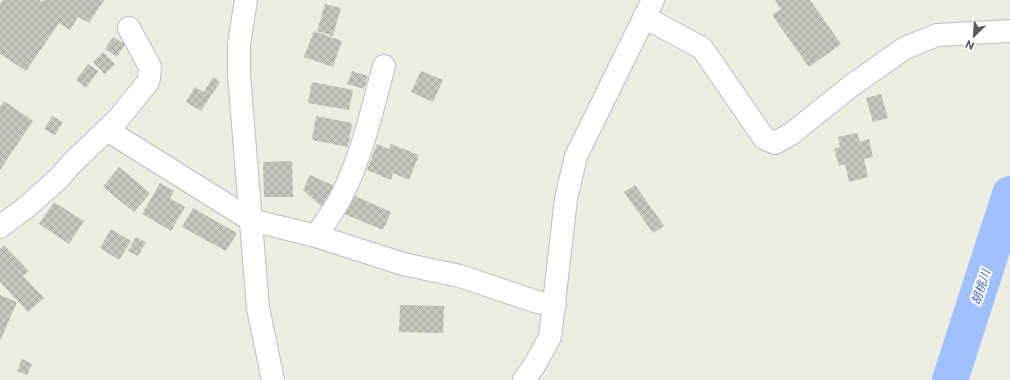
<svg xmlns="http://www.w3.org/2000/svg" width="1010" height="380" viewBox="0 0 1010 380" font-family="Commissioner,'Noto Sans JP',sans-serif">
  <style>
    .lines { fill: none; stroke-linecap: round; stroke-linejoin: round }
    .river { stroke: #9fc1ff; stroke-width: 36 }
    .building { fill: url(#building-cross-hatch) }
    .minor-casing { stroke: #bcbdc3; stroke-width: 24 }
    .minor { stroke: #fff; stroke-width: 22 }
    .labels { text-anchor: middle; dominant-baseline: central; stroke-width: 4; stroke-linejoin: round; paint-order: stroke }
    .water-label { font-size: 12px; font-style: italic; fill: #4064c4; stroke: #fff }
  </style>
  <defs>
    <pattern id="building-cross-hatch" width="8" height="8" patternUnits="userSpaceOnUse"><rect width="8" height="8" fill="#c8c7be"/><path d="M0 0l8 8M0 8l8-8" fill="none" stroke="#a5a59e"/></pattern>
  </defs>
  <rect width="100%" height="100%" fill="#edede1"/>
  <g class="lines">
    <!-- river -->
    <path class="river" d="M 950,380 L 1010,194"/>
  </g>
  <!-- building -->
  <g class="building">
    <path d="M 3,0 L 39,0 L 42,2 L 43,0 L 104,0 L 89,23 L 78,17 L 70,30 L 59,23 L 26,71 L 0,54 L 0,4 Z"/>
    <path d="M 777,0 L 810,0 L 841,44 L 809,67 L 772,15 L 781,9 L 775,1 Z"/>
    <path d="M 325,4 L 341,8 L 333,36 L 317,31 Z"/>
    <path d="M 314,31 L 342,41 L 333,67 L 304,57 Z"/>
    <path d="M 113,37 L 125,44 L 117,57 L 105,49 Z"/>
    <path d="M 103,52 L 115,64 L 105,74 L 93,62 Z"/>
    <path d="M 88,64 L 98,71 L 86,88 L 76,80 Z"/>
    <path d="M 352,71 L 368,76 L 364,89 L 347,84 Z"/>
    <path d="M 421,71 L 443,80 L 433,102 L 411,92 Z"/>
    <path d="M 213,77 L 220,82 L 201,111 L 186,102 L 195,87 L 204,92 Z"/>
    <path d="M 312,82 L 353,90 L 349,110 L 308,103 Z"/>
    <path d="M 881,94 L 888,118 L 873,122 L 866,98 Z"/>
    <path d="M 4,101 L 33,121 L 0,170 L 0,107 Z"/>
    <path d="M 52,116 L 63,122 L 55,135 L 44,129 Z"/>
    <path d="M 316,116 L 352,123 L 348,147 L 312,140 Z"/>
    <path d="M 857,133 L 860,142 L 869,139 L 873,157 L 864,159 L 868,177 L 849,182 L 845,164 L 839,166 L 834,149 L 840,147 L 838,137 Z"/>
    <path d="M 377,144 L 389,149 L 391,144 L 419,155 L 409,180 L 393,173 L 391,180 L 367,170 Z"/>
    <path d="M 292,161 L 293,197 L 264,197 L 263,162 Z"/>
    <path d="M 119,167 L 150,193 L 134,212 L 103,187 Z"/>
    <path d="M 310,175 L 335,186 L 324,209 L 303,190 Z"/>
    <path d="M 160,183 L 174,191 L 170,198 L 185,207 L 171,231 L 142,214 Z"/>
    <path d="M 635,185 L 664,226 L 653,233 L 624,192 Z"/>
    <path d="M 350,194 L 391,212 L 383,230 L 342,213 Z"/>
    <path d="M 54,202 L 84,221 L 69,244 L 39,224 Z"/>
    <path d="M 193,208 L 237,233 L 226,251 L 182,227 Z"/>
    <path d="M 111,229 L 131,241 L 119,260 L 100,248 Z"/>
    <path d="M 136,237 L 146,242 L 138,256 L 128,251 Z"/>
    <path d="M 4,245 L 29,271 L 23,276 L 44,298 L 28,312 L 0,282 L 0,249 Z"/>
    <path d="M 0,295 L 17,302 L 0,341 Z"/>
    <path d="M 400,305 L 444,306 L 443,333 L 399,332 Z"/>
    <path d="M 22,359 L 32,364 L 27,375 L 17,371 Z"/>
  </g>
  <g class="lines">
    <defs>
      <g id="minor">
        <path d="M 246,0 L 239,44 L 239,75 L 258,308 L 273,380"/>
        <path d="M 644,17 L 702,48 L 764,138 L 775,143 L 791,134 L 851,86 L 905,48 L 937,35 L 1010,31"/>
        <path d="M 107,130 L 251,220 L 316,236 L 403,264 L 460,276 L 537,302 L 555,305"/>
        <path d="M 0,227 L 28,206 L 60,177 L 71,164 L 118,119 L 148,82 L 149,78 L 150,67 L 129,28"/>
        <path d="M 316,236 C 324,223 334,211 341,197 C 362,156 372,110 384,66"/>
        <path d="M 524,380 L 534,366 L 550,337 L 566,199 L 576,156 L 653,0"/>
      </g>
    </defs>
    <!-- minor casing -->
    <use href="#minor" class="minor-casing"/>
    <!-- minor -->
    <use href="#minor" class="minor"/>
  </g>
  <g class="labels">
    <!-- water labels -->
    <g class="water-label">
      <text transform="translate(980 287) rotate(-72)">胡桃川</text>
    </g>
  </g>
  <!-- north arrow -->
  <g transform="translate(974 36) rotate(205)" stroke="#ffffff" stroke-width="3" paint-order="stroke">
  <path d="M0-3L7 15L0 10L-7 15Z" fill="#5a5c62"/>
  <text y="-6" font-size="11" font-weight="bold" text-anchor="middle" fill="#5a5c62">N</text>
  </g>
</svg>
